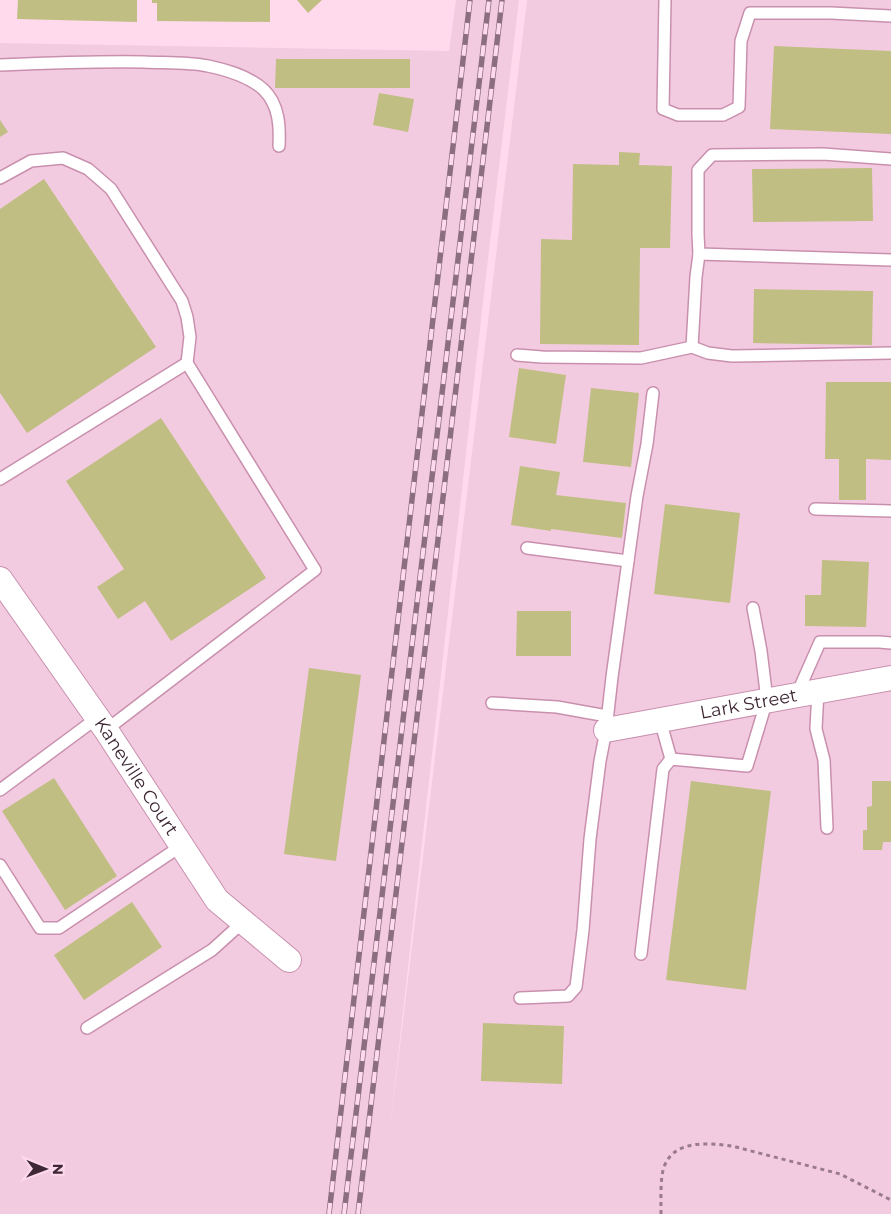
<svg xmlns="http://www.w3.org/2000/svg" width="891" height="1214" viewBox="0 0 891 1214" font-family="Montserrat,sans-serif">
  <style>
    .built { fill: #f3cbe0 }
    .building { fill: #c0be83 }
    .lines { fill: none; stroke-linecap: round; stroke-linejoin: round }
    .service-casing { stroke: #c990ae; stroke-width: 14 }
    .minor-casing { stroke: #c990ae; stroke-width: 26 }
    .path { stroke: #997b8b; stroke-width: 3; stroke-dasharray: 4 4; stroke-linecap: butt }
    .service { stroke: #fff; stroke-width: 11 }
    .minor { stroke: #fff; stroke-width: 24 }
    .rail-casing { stroke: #8c6f7e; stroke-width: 5.5 }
    .rail { stroke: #ffdaec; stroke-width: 4; stroke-dasharray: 11; stroke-linecap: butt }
    .labels { text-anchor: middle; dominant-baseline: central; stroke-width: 5; stroke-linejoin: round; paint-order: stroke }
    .street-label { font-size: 18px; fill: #3f2835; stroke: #ffdaec }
  </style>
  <rect width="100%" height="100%" fill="#ffdaec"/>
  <!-- built -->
  <path class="built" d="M 456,0 L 519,0 L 486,276 L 389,1136 L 527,0 L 891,0 L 891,1214 L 0,1214 L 0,43 L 449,51 Z"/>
  <!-- building -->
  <g class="building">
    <path d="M 18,0 L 137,0 L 137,22 L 17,19 Z"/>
    <path d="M 152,0 L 270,0 L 270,22 L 157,21 L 157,3 L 152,3 Z"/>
    <path d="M 297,0 L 322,0 L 308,13 Z"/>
    <path d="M 774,46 L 891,51 L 891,134 L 770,129 Z"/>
    <path d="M 276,59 L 410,59 L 410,88 L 275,88 Z"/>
    <path d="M 379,93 L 414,99 L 408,132 L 373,125 Z"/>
    <path d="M 0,120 L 8,132 L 0,137 Z"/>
    <path d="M 619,152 L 640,153 L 639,165 L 672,166 L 670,248 L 640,248 L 639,345 L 540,344 L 541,239 L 572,240 L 573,164 L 619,165 Z"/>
    <path d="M 872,168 L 873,221 L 753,222 L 752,169 Z"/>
    <path d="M 44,179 L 156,347 L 27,433 L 0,393 L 0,209 Z"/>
    <path d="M 754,289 L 873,291 L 872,345 L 753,343 Z"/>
    <path d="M 519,368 L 566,375 L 556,444 L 509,437 Z"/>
    <path d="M 826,382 L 891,382 L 891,460 L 866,459 L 866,500 L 839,500 L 839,459 L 825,459 Z"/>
    <path d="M 591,388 L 639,393 L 631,467 L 583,462 Z"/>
    <path d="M 161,418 L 266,578 L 171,641 L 145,601 L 118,619 L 97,587 L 124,569 L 66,481 Z"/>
    <path d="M 520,466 L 560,472 L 556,495 L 626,503 L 622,538 L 551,529 L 551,531 L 511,525 Z"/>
    <path d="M 665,504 L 740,513 L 730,603 L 654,594 Z"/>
    <path d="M 822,560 L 869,562 L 866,627 L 805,626 L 805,595 L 821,595 Z"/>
    <path d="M 517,611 L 571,611 L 571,656 L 516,656 Z"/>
    <path d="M 309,668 L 361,675 L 336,861 L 284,854 Z"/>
    <path d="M 54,778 L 117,876 L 65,910 L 2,811 Z"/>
    <path d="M 691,781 L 771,791 L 746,990 L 666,980 Z"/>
    <path d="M 872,781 L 891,781 L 891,842 L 883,842 L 882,850 L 863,850 L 863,830 L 867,830 L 867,807 L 872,806 Z"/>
    <path d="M 132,902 L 162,947 L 84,1000 L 54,955 Z"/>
    <path d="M 483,1023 L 564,1026 L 562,1084 L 481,1081 Z"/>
  </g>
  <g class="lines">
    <defs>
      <g id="service">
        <path d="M 665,0 L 663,109 L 678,115 L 723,115 L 739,107 L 741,41 L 750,13 L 831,13 L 891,16"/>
        <path d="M 0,65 C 48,63 96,61 144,62 C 164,63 189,62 208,66 C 227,70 249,76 264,90 C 279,105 280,126 279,146"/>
        <path d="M 891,159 L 823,154 L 712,155 L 698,170 L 698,234 L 699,254 L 891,260"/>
        <path d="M 0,178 L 31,161 L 63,158 L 88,169 L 111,189 L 182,301 L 187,317 L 190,337 L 187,363"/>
        <path d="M 699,254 L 696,277 L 692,347 L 708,353 L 732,356 L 891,353"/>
        <path d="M 517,355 L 542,357 L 641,358 L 692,347"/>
        <path d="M 0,479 L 187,363 L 315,570 L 106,730"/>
        <path d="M 815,509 L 891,511"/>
        <path d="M 527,548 L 628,561"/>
        <path d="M 818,690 L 816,729 L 824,760 L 827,828"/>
        <path d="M 797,694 L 820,642 L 879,642 L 891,643"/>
        <path d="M 492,703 L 557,707 L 607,716"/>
        <path d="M 660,720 L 671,759"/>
        <path d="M 0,790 L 97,718"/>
        <path d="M 0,865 L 40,928 L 59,928 L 181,846"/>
        <path d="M 641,954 L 663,769 L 671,759 L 747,766 L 767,700 L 761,651 L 753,608"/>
        <path d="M 520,998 L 568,996 L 576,987 L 583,930 L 590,839 L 600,761 L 606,730 L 612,677 L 637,496 L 647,444 L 653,393"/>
        <path d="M 87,1028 L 212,950 L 243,922"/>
      </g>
      <g id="minor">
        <path id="s1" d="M 0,579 L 106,730 L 217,900 L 289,960"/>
        <path id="s2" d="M 606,730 L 891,678"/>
      </g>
    </defs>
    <!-- service casing -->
    <use href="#service" class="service-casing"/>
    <!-- minor casing -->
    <use href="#minor" class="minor-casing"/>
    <!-- path -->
    <path class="path" d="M 661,1214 C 661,1202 660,1178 664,1167 C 674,1139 709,1143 732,1146 L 840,1174 L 891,1200"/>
    <!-- service -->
    <use href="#service" class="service"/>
    <!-- minor -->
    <use href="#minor" class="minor"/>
    <defs>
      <g id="rail">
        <path d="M 329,1214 L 470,0"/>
        <path d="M 344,1214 L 489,0"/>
        <path d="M 358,1214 L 502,0"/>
      </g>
    </defs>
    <!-- rail casing -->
    <use href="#rail" class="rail-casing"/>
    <!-- rail -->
    <use href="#rail" class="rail"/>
  </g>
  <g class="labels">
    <!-- street labels -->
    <g class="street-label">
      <text stroke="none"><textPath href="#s2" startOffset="145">Lark Street</textPath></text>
      <text stroke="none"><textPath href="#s1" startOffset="240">Kaneville Court</textPath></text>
    </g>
  </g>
  <!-- north arrow -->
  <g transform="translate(45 1169) rotate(91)" stroke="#ffdaec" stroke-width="4" paint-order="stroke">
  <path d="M0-4L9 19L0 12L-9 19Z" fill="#3f2835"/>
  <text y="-8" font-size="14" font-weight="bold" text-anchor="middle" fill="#3f2835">N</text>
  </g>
</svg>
